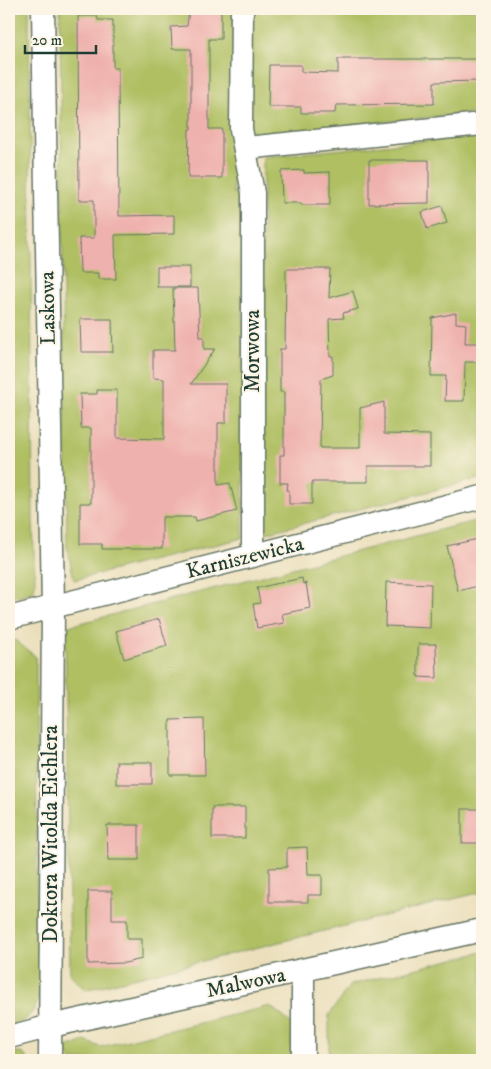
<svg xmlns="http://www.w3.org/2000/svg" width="491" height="1069" viewBox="0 0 491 1069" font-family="'IM FELL DW Pica',serif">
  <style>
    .green { fill: #afbf62; stroke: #677e4b }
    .building { fill: #efb1ad }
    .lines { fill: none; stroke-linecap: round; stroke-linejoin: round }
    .minor-casing { stroke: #667663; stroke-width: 25 }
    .minor { stroke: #fff; stroke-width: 22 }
    .labels { text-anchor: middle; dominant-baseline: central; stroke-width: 4; stroke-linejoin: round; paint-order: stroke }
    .street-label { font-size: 21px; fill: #1f3d34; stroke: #fcf5e5 }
  </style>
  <rect width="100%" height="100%" fill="#fcf5e5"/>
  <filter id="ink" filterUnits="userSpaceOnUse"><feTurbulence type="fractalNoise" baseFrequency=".02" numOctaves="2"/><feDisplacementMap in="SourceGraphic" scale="10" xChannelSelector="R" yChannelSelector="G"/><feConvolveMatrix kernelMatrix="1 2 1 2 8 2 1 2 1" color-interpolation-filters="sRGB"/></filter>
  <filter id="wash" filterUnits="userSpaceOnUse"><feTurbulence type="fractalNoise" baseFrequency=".0096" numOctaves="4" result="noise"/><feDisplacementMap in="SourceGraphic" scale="20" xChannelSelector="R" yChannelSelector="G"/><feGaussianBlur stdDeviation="1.12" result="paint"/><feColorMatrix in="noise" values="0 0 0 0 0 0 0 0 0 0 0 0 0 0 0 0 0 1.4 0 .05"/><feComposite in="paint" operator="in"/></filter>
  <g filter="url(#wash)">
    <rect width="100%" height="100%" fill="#ebdfbb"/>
    <!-- green -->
    <g class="green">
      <path d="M 9,9 L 29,9 L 33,520 L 35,585 L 33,592 L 9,598 Z"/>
      <path d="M 60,9 L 234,9 L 233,193 L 243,194 L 243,538 L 74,580 L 67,547 L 63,289 Z"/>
      <path d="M 249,9 L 482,9 L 482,112 L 254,135 L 249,128 Z"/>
      <path d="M 482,135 L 482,478 L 262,534 L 263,157 Z"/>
      <path d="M 482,519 L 482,892 L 85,990 L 70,974 L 65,627 Z"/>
      <path d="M 15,640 L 36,657 L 37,917 L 45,918 C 43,938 44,995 34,1010 C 28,1018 18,1025 9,1027 L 9,641 Z"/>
      <path d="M 482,952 L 482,1060 L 329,1060 L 329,1015 L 350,985 Z"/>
      <path d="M 270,1006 L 292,1024 L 292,1060 L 70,1060 L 66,1048 L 85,1041 L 100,1047 Z"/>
      <path d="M 9,1051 C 16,1052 25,1052 28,1060 L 9,1060 Z"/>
    </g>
    <g id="blocks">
      <!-- building -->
      <g class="building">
        <path d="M 189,9 L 221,9 L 221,39 L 209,39 L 209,129 L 222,129 L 222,178 L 188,178 L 189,129 L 191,129 L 191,49 L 172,49 L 171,27 L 187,26 Z"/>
        <path d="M 78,16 L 97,16 L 98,20 L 113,20 L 113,68 L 118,68 L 119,216 L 174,215 L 174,234 L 115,235 L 116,279 L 98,279 L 98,273 L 80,273 L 79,238 L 94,238 L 94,200 L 79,200 Z"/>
        <path d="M 338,59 L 482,59 L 482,81 L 434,82 L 434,104 L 336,105 L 335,113 L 301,113 L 301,107 L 268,107 L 269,65 L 301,65 L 301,72 L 338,73 Z"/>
        <path d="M 369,160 L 429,160 L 429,203 L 369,204 Z"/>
        <path d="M 304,170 L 304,173 L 330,172 L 330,205 L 301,205 L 301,203 L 282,203 L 281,171 Z"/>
        <path d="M 442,206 L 447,223 L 427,229 L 422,212 Z"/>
        <rect x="157" y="267" width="33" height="20"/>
        <path d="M 286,269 L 330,269 L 329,298 L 353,291 L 358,309 L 343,313 L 344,318 L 329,319 L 330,356 L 333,356 L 333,375 L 321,379 L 320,448 L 360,448 L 360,408 L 384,402 L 384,434 L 430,435 L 430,466 L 368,466 L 368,482 L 312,482 L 312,504 L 289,504 L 289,490 L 287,490 L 288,483 L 280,483 L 280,455 L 284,455 L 284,392 L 280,392 L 280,349 L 285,349 Z"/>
        <path d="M 173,288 L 198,288 L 200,337 L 204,337 L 204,349 L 215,349 L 191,384 L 226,384 L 226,423 L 218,423 L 218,485 L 230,483 L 237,511 L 196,521 L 195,517 L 162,517 L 162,549 L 102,549 L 102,544 L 80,544 L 80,503 L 91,503 L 91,428 L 81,428 L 80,394 L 97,394 L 97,390 L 117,390 L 117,438 L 164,439 L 164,379 L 153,378 L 153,350 L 175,350 Z"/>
        <path d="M 456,313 L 456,323 L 466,324 L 465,343 L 482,343 L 482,362 L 465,362 L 464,401 L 445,401 L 446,376 L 431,376 L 432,318 Z"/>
        <path d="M 80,319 L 112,319 L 113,352 L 81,352 Z"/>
        <path d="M 482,538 L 482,585 L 458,591 L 447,546 Z"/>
        <path d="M 302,578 L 303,584 L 306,583 L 310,608 L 282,614 L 284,623 L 257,628 L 253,604 L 260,603 L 257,588 Z"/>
        <path d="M 386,582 L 431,584 L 430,628 L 385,626 Z"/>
        <path d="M 159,619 L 167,646 L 124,659 L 116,631 Z"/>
        <path d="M 418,644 L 436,644 L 437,678 L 418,677 Z"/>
        <path d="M 204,719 L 205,775 L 170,775 L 170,720 Z"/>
        <rect x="116" y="762" width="36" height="22"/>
        <rect x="212" y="807" width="33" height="31"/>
        <rect x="462" y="809" width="20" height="34"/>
        <path d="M 107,825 L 139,825 L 139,860 L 108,860 Z"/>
        <path d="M 307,847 L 308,875 L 322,875 L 322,895 L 308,895 L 308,902 L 269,902 L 269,868 L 287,867 L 287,848 Z"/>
        <path d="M 88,891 L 112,891 L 112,920 L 127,920 L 127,939 L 142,939 L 142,959 L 125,963 L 88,964 Z"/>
      </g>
    </g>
  </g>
  <g filter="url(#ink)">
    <use href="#blocks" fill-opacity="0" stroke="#667663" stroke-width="1"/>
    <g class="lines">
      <defs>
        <g id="minor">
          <path d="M 43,9 L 53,607 L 50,1060"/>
          <path d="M 242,9 L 241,129 L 253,193 L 253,556"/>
          <path d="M 245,148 L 482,124"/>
          <path d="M 9,618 L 482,497"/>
          <path d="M 303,971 L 303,1060"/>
          <path d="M 9,1037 L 51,1026 L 482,930"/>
        </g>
      </defs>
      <!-- minor casing -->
      <use href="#minor" class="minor-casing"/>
      <!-- minor -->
      <use href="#minor" class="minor"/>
    </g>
  </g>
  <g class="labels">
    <!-- street labels -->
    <g class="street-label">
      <text transform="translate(48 308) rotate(-91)">Laskowa</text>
      <text transform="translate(253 351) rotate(-90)">Morwowa</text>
      <text transform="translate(245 558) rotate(-14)">Karniszewicka</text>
      <text transform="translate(51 834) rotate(-90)">Doktora Witolda Eichlera</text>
      <text transform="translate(246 983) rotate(-12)">Malwowa</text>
    </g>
  </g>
  <!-- margin -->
  <rect width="491" height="1069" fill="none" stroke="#fcf5e5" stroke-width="30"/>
  <!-- scale -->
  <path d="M25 45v8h71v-8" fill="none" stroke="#1f3d34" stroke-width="2.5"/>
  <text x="32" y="45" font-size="15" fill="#1f3d34" stroke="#fcf5e5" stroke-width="4" paint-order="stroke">20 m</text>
</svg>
